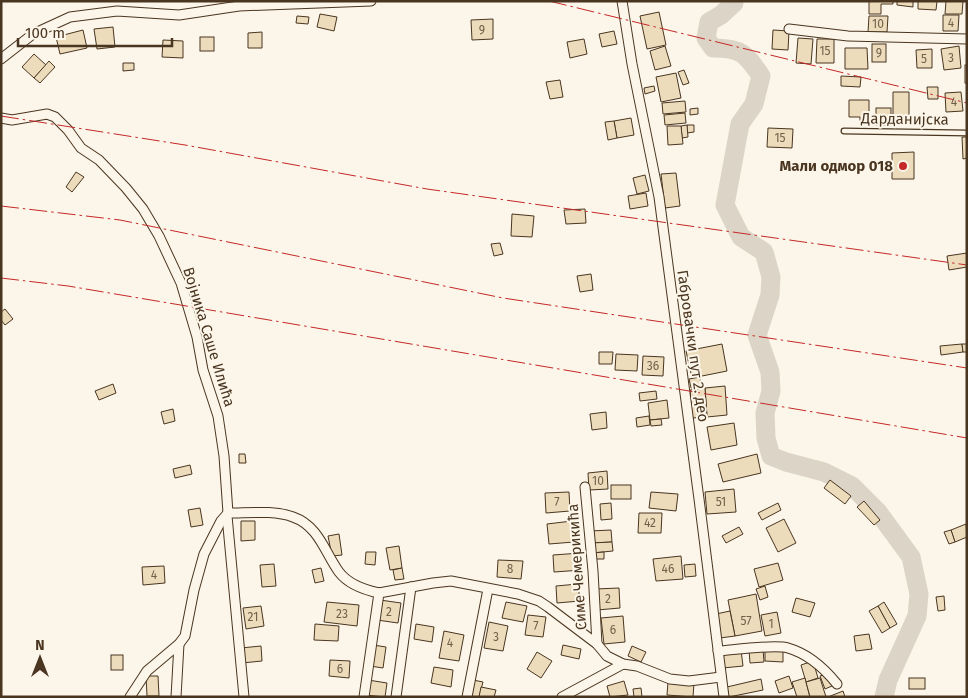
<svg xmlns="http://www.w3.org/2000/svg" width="968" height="698" viewBox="0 0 968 698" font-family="'Fira Sans',sans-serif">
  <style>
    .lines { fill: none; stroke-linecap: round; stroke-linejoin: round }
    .river { stroke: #dcd4c6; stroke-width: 19 }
    .building { fill: #ecdcbc; stroke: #4a3520 }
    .service-casing { stroke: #4a3520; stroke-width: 7 }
    .minor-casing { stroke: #4a3520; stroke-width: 11 }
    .service { stroke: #fbf6e9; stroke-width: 4.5 }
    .minor { stroke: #fbf6e9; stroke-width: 9 }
    .power { stroke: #c62828; stroke-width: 1; stroke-dasharray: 18 4 2.5 4; stroke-linecap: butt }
    .poi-dot { fill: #c62828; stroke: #fbf6e9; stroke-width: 2 }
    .labels { text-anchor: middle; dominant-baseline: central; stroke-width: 4; stroke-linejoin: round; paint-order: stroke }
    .number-label { font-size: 12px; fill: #725f47 }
    .street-label { font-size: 15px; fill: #4a3520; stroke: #fbf6e9 }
    .poi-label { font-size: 15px; font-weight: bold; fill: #4a3520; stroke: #fbf6e9; text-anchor: end }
  </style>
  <rect width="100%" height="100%" fill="#fbf6e9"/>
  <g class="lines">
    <!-- river -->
    <path class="river" d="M 732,1 L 734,3 L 721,15 L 709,22 L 706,38 L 713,48 C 742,48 746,54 761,76 L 754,104 L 740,124 L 725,205 L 741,237 L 764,252 L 771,277 L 770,295 L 757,335 L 770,372 L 771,391 L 765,413 L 766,438 L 771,456 L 786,462 L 824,472 L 852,486 L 878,512 L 911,557 L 919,594 L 917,616 L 888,680 L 884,697"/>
  </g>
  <!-- building -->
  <g class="building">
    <path d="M 869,1 L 893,1 L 893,4 L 881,4 L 881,14 L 869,14 Z"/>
    <path d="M 897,1 L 913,1 L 913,7 L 897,5 Z"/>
    <path d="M 918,1 L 937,1 L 936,10 L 918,9 Z"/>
    <path d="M 946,1 L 963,1 L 962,14 L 945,14 Z"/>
    <path d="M 659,12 L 666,45 L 647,49 L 640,16 Z"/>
    <path d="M 320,14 L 337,17 L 334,31 L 317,27 Z"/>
    <path d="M 943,15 L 959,15 L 958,31 L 943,31 Z"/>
    <path d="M 297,16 L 309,17 L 308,24 L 296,23 Z"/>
    <path d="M 869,16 L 888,16 L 887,32 L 868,32 Z"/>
    <path d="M 493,19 L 493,39 L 472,40 L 471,20 Z"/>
    <path d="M 113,27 L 115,47 L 97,49 L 94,29 Z"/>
    <path d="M 83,30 L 87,48 L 60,54 L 56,37 Z"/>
    <path d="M 773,30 L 789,31 L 788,50 L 772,49 Z"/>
    <path d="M 614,31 L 617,44 L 602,47 L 599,34 Z"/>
    <path d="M 262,32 L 262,48 L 248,48 L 248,33 Z"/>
    <rect x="200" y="37" width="14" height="14"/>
    <path d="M 798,38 L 813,39 L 811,64 L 796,63 Z"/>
    <path d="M 584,39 L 587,54 L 570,58 L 567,42 Z"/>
    <path d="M 817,39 L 834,39 L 834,63 L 816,63 Z"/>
    <path d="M 163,40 L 183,41 L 183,58 L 162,57 Z"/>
    <rect x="872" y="44" width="14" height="18"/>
    <path d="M 665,46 L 671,66 L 655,70 L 650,51 Z"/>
    <path d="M 959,46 L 961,68 L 944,70 L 941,49 Z"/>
    <path d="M 845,48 L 867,48 L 868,69 L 845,69 Z"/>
    <path d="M 932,49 L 932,68 L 917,68 L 916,50 Z"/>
    <path d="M 34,54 L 46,65 L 34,78 L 22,67 Z"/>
    <path d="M 49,61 L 55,67 L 40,83 L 34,78 Z"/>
    <path d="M 123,63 L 134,63 L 134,70 L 123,71 Z"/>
    <rect x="965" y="65" width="2" height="18"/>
    <path d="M 684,70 L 689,83 L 683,85 L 678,72 Z"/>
    <path d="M 676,73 L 681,98 L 661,102 L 656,77 Z"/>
    <path d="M 841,76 L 861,77 L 860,87 L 841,86 Z"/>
    <path d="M 560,80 L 563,97 L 550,99 L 546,82 Z"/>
    <path d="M 654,86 L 655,91 L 645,94 L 644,88 Z"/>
    <path d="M 927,87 L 938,87 L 938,99 L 928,99 Z"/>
    <path d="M 893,92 L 909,92 L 909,124 L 893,123 Z"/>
    <path d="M 961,92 L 963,111 L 946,112 L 945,93 Z"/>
    <path d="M 849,100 L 869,100 L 869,124 L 860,124 L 860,117 L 849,117 Z"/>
    <path d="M 685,101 L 686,112 L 663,114 L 662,103 Z"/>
    <path d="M 698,108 L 698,114 L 690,115 L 690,109 Z"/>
    <rect x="876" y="108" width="15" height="17"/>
    <path d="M 685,113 L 686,123 L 665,125 L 664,115 Z"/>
    <path d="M 631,118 L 634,135 L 617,138 L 614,121 Z"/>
    <path d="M 614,121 L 617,138 L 608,140 L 605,122 Z"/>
    <path d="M 687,125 L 694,125 L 694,132 L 687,133 Z"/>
    <path d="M 687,125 L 688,137 L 682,138 L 681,126 Z"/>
    <path d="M 667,126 L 681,126 L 683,144 L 668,145 Z"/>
    <path d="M 768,128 L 793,129 L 792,148 L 767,147 Z"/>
    <path d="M 962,137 L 967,137 L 967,158 L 963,159 Z"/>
    <path d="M 914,152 L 914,179 L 892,179 L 892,153 Z"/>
    <path d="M 76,172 L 84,177 L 72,192 L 66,187 Z"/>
    <path d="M 676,173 L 680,206 L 665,208 L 661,174 Z"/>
    <path d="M 645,175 L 649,191 L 637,194 L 633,178 Z"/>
    <path d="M 646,193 L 648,206 L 630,209 L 628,196 Z"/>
    <path d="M 585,209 L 586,223 L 566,224 L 564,210 Z"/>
    <path d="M 512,214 L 534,216 L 532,237 L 511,236 Z"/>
    <path d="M 500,243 L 503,254 L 494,256 L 491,244 Z"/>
    <path d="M 967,253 L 967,267 L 949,270 L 947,256 Z"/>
    <path d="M 591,274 L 593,290 L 580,292 L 577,276 Z"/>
    <path d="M 196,303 L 200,315 L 194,318 L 190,306 Z"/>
    <path d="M 5,309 L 13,319 L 5,325 L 1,320 L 1,312 Z"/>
    <path d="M 210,333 L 212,341 L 204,343 L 202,335 Z"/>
    <path d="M 722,344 L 727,371 L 692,378 L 686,351 Z"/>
    <path d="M 962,344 L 963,352 L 941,355 L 940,346 Z"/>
    <path d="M 962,344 L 967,344 L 967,352 L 963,352 Z"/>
    <path d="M 599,352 L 613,352 L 612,364 L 599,364 Z"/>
    <path d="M 616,354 L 638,355 L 637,371 L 615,370 Z"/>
    <path d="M 643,356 L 664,357 L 663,376 L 642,375 Z"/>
    <path d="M 700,377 L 701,386 L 691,388 L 689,379 Z"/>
    <path d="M 113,384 L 116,393 L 99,400 L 95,391 Z"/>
    <path d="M 725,386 L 727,415 L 707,417 L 705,388 Z"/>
    <path d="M 705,388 L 707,417 L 692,418 L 690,390 Z"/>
    <path d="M 656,391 L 657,399 L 640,401 L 639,393 Z"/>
    <path d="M 667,400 L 669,418 L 650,420 L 648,403 Z"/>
    <path d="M 173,409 L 175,421 L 164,424 L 161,412 Z"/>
    <path d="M 606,412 L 607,428 L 592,430 L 590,414 Z"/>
    <path d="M 649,416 L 650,425 L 637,427 L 636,418 Z"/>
    <path d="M 661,419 L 662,425 L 651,426 L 650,420 Z"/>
    <path d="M 734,423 L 737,445 L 711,450 L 707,427 Z"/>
    <path d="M 239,454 L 245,454 L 246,463 L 239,463 Z"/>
    <path d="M 757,454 L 761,473 L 723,482 L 718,464 Z"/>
    <path d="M 190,465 L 192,474 L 175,478 L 173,469 Z"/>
    <path d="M 607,471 L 608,489 L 589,490 L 588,473 Z"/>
    <path d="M 830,480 L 851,496 L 845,504 L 824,488 Z"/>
    <rect x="611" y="485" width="20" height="14"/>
    <path d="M 734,489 L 736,512 L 707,514 L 705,492 Z"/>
    <path d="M 569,492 L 570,511 L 546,513 L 545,493 Z"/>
    <path d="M 651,492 L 678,494 L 676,511 L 649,508 Z"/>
    <path d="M 864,501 L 880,520 L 874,525 L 857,507 Z"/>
    <path d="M 611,503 L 612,519 L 601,520 L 600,504 Z"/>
    <path d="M 778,503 L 781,510 L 762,520 L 758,513 Z"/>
    <path d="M 200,508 L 203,525 L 191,527 L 188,510 Z"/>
    <path d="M 639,513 L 662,513 L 661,533 L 638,533 Z"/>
    <path d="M 784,519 L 796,543 L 778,552 L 766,528 Z"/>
    <path d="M 241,521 L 255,521 L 255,540 L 241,541 Z"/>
    <path d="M 572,521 L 574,542 L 549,544 L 547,524 Z"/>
    <path d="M 966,524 L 967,537 L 955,542 L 951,530 Z"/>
    <path d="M 739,527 L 743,534 L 726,543 L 722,536 Z"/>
    <path d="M 611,530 L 612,542 L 591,543 L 590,531 Z"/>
    <path d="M 951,530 L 955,542 L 949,544 L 944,532 Z"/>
    <path d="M 339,534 L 342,555 L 332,556 L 328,536 Z"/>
    <path d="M 612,542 L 613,551 L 592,553 L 591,543 Z"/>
    <path d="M 399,546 L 402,568 L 390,570 L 386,548 Z"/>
    <path d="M 366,552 L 376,552 L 375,565 L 365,564 Z"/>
    <path d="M 604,552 L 604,559 L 592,559 L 592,553 Z"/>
    <path d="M 581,553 L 582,570 L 554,572 L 553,555 Z"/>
    <path d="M 681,556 L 683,579 L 656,581 L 653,559 Z"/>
    <path d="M 498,560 L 523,561 L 521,579 L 497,577 Z"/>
    <path d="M 778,563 L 783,580 L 759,587 L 754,569 Z"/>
    <path d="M 274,564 L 276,586 L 262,587 L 260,565 Z"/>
    <path d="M 695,564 L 696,576 L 685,577 L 684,565 Z"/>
    <path d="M 164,566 L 165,583 L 143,585 L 142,567 Z"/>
    <path d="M 321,568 L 324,581 L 315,583 L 312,570 Z"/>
    <path d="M 402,568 L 404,579 L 395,580 L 393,570 Z"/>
    <path d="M 578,584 L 580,601 L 557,603 L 556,586 Z"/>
    <path d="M 765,586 L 768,597 L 760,600 L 756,589 Z"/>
    <path d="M 619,588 L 620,608 L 597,610 L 595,589 Z"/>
    <path d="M 756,594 L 762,631 L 735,636 L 728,600 Z"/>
    <path d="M 944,596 L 945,610 L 938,611 L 936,597 Z"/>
    <path d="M 796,598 L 815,603 L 810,617 L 792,612 Z"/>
    <path d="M 380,600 L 401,603 L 398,623 L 377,620 Z"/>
    <path d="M 327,602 L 359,605 L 357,626 L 324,622 Z"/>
    <path d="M 506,602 L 527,606 L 523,622 L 502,618 Z"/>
    <path d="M 884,602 L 897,624 L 890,628 L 878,606 Z"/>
    <path d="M 261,606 L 264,626 L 246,629 L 243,608 Z"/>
    <path d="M 878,606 L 890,628 L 882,633 L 869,611 Z"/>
    <path d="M 730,611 L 735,636 L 720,638 L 716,614 Z"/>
    <path d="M 777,612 L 781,633 L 765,636 L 761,615 Z"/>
    <path d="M 528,615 L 546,617 L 543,637 L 525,635 Z"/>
    <path d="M 623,616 L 625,642 L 604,644 L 601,618 Z"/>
    <path d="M 489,622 L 508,626 L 503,651 L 484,648 Z"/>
    <path d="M 315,624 L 339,626 L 338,641 L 314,640 Z"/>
    <path d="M 416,624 L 434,627 L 432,642 L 414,639 Z"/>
    <path d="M 444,631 L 464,635 L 459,661 L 439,658 Z"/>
    <path d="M 869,634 L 872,649 L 856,651 L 854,636 Z"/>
    <path d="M 373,645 L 386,647 L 383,668 L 370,666 Z"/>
    <path d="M 563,645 L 581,649 L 579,659 L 561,655 Z"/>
    <path d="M 261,646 L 262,661 L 242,663 L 241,648 Z"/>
    <path d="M 632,646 L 646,652 L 641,662 L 628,656 Z"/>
    <path d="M 763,649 L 764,662 L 750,663 L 749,650 Z"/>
    <path d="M 765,649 L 783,649 L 783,662 L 765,661 Z"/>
    <path d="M 741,650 L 743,666 L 723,668 L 721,652 Z"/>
    <path d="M 537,652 L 552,661 L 541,678 L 527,669 Z"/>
    <rect x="111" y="655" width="12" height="15"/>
    <path d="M 330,660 L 350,661 L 349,678 L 329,676 Z"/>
    <path d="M 813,661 L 818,678 L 806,682 L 801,665 Z"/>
    <path d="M 434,667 L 453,670 L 451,687 L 431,683 Z"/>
    <path d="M 827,674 L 832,686 L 825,689 L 820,676 Z"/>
    <path d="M 146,676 L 158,676 L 159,696 L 147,696 Z"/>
    <path d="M 789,676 L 793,688 L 779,693 L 775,681 Z"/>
    <path d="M 805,678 L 810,697 L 797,697 L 792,682 Z"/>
    <path d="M 820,678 L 826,697 L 810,697 L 806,682 Z"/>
    <rect x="909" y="678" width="16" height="11"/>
    <path d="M 761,679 L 763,690 L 729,697 L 727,687 Z"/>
    <path d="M 368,680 L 387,683 L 385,697 L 365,695 Z"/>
    <path d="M 473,680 L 483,682 L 479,697 L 469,697 Z"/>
    <path d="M 624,681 L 628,695 L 610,697 L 607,686 Z"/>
    <path d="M 668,682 L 694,683 L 693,697 L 667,695 Z"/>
    <path d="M 481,687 L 496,690 L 494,697 L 479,697 Z"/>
    <path d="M 641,688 L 642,697 L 634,697 L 633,689 Z"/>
    <path d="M 843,691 L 845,697 L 828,697 Z"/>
  </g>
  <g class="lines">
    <defs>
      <path id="service" d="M 844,131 L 967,133"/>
      <g id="minor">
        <path d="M 622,1 L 632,64 L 659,197 L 699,499 L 724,697"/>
        <path d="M 789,29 L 848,36 L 967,39"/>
        <path d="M 1,59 L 33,34 L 70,17 L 117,11 L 179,15 L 239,6 L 371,1"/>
        <path d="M 1,118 L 12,120 L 47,114 L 55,117 L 68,130 L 81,148 L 99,160 L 126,188 L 143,209 L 159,236 L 181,283 L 197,337 L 203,370 L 218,416 L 224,456 L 228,513"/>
        <path d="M 585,487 L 593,571 L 597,644"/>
        <path d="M 228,513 C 249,513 274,510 293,517 C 319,526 325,553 339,572 C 348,584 365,590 379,593 L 433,583 L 451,581 L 518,594 L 539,601 L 548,607 L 597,644 L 607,656 L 623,664 L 637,666 L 670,679 L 689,681 L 721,677"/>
        <path d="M 227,516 L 244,697"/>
        <path d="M 718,651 C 733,650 775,644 788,648 C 809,654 824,668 837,684"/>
        <path d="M 130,697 L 147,671 L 179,644 L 185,636 L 194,590 L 204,554 L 221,521 L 228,513"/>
        <path d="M 176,697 L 179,644"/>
        <path d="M 364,697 L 379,593"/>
        <path d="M 396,697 L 411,587"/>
        <path d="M 467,697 L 488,589"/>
        <path d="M 562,697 L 623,664"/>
      </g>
    </defs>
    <!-- service casing -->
    <use href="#service" class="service-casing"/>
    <!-- minor casing -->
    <use href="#minor" class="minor-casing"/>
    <!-- service -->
    <use href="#service" class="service"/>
    <!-- minor -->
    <use href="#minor" class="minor"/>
    <!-- power -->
    <g class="power">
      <path d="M 549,1 L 967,103"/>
      <path d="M 1,116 L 185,145 L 427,189 L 967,265"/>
      <path d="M 1,206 L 120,220 L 503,298 L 967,368"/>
      <path d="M 1,278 L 68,286 L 967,438"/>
    </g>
  </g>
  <!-- markers -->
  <circle class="poi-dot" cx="903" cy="166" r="5"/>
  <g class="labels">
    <!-- number labels -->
    <g class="number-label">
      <text x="951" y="23">4</text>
      <text x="878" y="24">10</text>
      <text x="482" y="30">9</text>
      <text x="825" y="51">15</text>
      <text x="879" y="53">9</text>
      <text x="951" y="58">3</text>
      <text x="924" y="59">5</text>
      <text x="954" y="102">4</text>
      <text x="780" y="138">15</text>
      <text x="653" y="366">36</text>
      <text x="598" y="481">10</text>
      <text x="557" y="502">7</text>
      <text x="721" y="502">51</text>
      <text x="650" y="523">42</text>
      <text x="510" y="569">8</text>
      <text x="668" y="569">46</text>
      <text x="154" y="575">4</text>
      <text x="608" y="599">2</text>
      <text x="389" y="612">2</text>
      <text x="342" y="614">23</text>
      <text x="253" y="617">21</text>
      <text x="746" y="621">57</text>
      <text x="771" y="624">1</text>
      <text x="536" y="626">7</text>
      <text x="613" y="630">6</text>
      <text x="496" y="637">3</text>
      <text x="450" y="643">4</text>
      <text x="340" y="669">6</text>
    </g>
    <!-- street labels -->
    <g class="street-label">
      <text transform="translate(905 119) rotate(1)">Дарданијска</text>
      <text transform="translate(209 337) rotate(73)">Војника Саше Илића</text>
      <text transform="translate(693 346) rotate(82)">Габровачки пут 2. део</text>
      <text transform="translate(577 567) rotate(-94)">Симе Чемерикића</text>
    </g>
    <!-- poi labels -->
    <g class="poi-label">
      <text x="893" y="166">Мали одмор 018</text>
    </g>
  </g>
  <!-- border -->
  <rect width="968" height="698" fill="none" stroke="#4a3520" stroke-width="5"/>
  <!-- north arrow -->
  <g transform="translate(40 658)" stroke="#fbf6e9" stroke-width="4" paint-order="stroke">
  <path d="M0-4L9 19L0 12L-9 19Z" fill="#4a3520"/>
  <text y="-8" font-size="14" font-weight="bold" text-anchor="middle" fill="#4a3520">N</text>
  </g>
  <!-- scale -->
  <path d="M18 38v8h154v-8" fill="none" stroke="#4a3520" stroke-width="2.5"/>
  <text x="25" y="38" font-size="15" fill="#4a3520" stroke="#fbf6e9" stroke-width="4" paint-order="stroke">100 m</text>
</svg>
